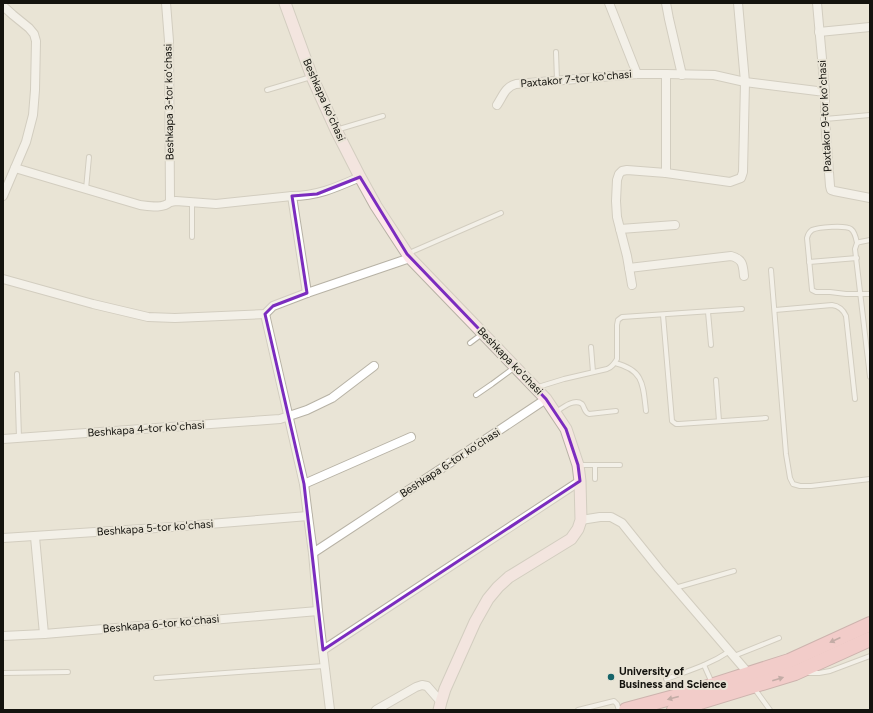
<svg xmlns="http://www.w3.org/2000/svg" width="873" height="713" viewBox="0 0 873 713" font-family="Figtree,sans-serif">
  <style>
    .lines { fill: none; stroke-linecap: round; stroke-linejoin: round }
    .lane-casing { stroke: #b7b2a5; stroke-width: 6 }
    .street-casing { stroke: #b7b2a5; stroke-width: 10 }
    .secondary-casing { stroke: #b7b2a5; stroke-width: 13 }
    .highway-casing { stroke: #ab797e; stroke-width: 16 }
    .lane { stroke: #fff; stroke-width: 4 }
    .street { stroke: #fff; stroke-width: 8 }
    .secondary { stroke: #fee7ea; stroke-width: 11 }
    .highway { stroke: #fcb0ba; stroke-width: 14 }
    .oneway { fill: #94696d }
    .marked { fill: none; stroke: #7b2cbf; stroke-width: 3; stroke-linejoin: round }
    .poi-dot { fill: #156469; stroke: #e9e4d6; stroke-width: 1.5 }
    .labels { text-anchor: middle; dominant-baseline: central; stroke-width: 4; stroke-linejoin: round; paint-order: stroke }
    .street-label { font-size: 11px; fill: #14130e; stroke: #e9e4d6 }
    .poi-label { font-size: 11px; font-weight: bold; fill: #14130e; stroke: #e9e4d6; text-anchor: start }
  </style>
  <rect width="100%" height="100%" fill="#e9e4d6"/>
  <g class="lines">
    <defs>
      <g id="lane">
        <path d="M 556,52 L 557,80"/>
        <path d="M 267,90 L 311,77"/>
        <path d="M 825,119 L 870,115"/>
        <path d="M 336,130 L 383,116"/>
        <path d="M 86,189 L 89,157"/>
        <path d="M 192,203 L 192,237"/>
        <path d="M 870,240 L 860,242 L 857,243 L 855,249 L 870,377"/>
        <path d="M 857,243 C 856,238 855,232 851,229 C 846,225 818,227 812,230 C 809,232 808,234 807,238 L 812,290 L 816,292 L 830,292 L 846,294 L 870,294"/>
        <path d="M 409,253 L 501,213"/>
        <path d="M 809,262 L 857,258"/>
        <path d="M 771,270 L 786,454 L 790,478 L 793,484 L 800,486 L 811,486 L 870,479"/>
        <path d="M 775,310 L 832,305 C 839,306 843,309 846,316 L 855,399"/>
        <path d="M 708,312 L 711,345"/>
        <path d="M 663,315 L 672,421 L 676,424 L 679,424 L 766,418"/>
        <path d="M 470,343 L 482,334"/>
        <path d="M 591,347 L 593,372"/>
        <path d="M 615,363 C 644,370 643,385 646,411"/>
        <path d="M 17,374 L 19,438"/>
        <path d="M 716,380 L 719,421"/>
        <path d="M 538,387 L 564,379 L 607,369 C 612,367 614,364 617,359 L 617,325 L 618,320 L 622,317 L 742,309"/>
        <path d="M 476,395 L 492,384 L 515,367"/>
        <path d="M 556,412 C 562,408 574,398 582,404 C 585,408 584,412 589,414 L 616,411"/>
        <path d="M 579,465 L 620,465"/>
        <path d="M 595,465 L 595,479"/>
        <path d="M 675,588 L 734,571"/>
        <path d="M 734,656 L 779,638"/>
        <path d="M 704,665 L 712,683"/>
        <path d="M 3,673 L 68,672"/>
        <path d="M 806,673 L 819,673 L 830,671 L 870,656"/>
        <path d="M 156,678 L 324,666"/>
        <path d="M 666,679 C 688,671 709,665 730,651"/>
        <path d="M 754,688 L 770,710"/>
        <path d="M 578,710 L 614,701 L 617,704 L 619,710"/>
      </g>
      <g id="street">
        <path d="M 166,3 L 169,41 L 170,202"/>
        <path d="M 609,3 L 637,74"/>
        <path d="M 666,3 L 669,19 L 682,75"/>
        <path d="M 817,3 L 825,92 L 825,119 L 830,186 L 831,190 L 834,191 L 870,198"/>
        <path d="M 3,6 L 13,15 L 29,28 L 34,34 L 36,41 L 35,90 L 33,115 L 26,142 L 3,196"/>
        <path d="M 819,32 L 870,27"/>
        <path d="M 666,74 L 666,173"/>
        <path d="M 497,105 C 503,96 505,87 516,84 L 637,74 L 666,74 L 714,75 L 745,82 L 825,92"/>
        <path d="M 15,168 L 140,205 C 149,206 163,209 170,202 L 176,201 L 216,204 L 292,196 C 318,196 337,187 360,177"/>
        <path d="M 292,196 L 307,293"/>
        <path d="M 620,229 L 675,225"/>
        <path d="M 629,268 L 731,256 C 743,259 743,265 744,276"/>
        <path d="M 3,279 L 93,304 L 148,317 L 175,318 L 265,314 L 273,306 L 307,293 L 410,258"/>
        <path d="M 632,285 L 627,256 L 617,217 L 616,201 L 617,180 L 619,174 L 622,171 L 627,170 L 666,173 L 730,182 L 741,178 L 743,172 L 745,82 L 738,3"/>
        <path d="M 265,314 L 304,484 L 308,516 L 313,553 L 318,611 L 330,710"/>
        <path d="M 3,439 L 280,419 L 307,410 L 332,398 L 374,366"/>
        <path d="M 304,484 L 411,437"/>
        <path d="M 581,520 L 600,517 L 611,517 L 622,523 L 659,569 L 749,674"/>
        <path d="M 35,537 L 44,634"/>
        <path d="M 3,538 L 172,527 L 308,516"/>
        <path d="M 313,553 L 477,445 L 546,399"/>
        <path d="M 3,636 L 44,634 L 318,611"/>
        <path d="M 323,650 L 580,481"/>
        <path d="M 376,710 L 416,687 L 422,685 L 427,686 L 441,702"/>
      </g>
      <path id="secondary" d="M 285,3 L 312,77 L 336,130 L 360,177 L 376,206 L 410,258 L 546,399 L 566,429 L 578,465 L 580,481 L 581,520 L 578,529 L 571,539 L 509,577 L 498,587 L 488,599 L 475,622 L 445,689 L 441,702 L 439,710"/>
      <g id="highway">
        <path d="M 626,710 L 689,693 L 789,661 L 870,624"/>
        <path d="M 674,710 L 795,673 L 870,639"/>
      </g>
    </defs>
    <!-- lane casing -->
    <use href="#lane" class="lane-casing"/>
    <!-- street casing -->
    <use href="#street" class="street-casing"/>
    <!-- secondary casing -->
    <use href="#secondary" class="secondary-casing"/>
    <!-- highway casing -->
    <use href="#highway" class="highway-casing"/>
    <!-- lane -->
    <use href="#lane" class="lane"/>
    <!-- street -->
    <use href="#street" class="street"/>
    <!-- secondary -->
    <use href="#secondary" class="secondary"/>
    <!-- highway -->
    <use href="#highway" class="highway"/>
  </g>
  <!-- one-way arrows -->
  <defs><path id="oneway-solid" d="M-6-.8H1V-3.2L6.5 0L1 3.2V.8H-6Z"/></defs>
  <g class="oneway">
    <use href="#oneway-solid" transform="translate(835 640) rotate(155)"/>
    <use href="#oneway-solid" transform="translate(778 679) rotate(-17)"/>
    <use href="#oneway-solid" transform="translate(673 698) rotate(165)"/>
  </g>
  <!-- marked area -->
  <path d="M0 0H873V713H0ZM 360,177 L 407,254 L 546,399 L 566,429 L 578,465 L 580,481 L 323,650 L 304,484 L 265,314 L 273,306 L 307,293 L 292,196 L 317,194 Z" fill="#e9e4d6" fill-opacity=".55" fill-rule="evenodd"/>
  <path class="marked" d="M 360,177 L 407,254 L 546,399 L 566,429 L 578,465 L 580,481 L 323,650 L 304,484 L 265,314 L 273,306 L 307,293 L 292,196 L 317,194 Z"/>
  <!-- markers -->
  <circle class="poi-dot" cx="611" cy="677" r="4"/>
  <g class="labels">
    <!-- street labels -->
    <g class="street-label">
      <text transform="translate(576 79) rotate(-5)">Paxtakor 7-tor koʻchasi</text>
      <text transform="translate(324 100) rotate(66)">Beshkapa ko'chasi</text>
      <text transform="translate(169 102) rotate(-91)">Beshkapa 3-tor koʻchasi</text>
      <text transform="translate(825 116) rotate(-93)">Paxtakor 9-tor koʻchasi</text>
      <text transform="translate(510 361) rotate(46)">Beshkapa ko'chasi</text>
      <text transform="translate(146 429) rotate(-4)">Beshkapa 4-tor koʻchasi</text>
      <text transform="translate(450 463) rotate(-33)">Beshkapa 6-tor koʻchasi</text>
      <text transform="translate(155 528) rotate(-4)">Beshkapa 5-tor koʻchasi</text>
      <text transform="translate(161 624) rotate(-5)">Beshkapa 6-tor koʻchasi</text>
    </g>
    <!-- poi labels -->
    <g class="poi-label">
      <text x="619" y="671">University of<tspan x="619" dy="13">Business and Science</tspan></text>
    </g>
  </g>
  <!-- border -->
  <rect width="873" height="713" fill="none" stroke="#14130e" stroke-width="8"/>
</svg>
